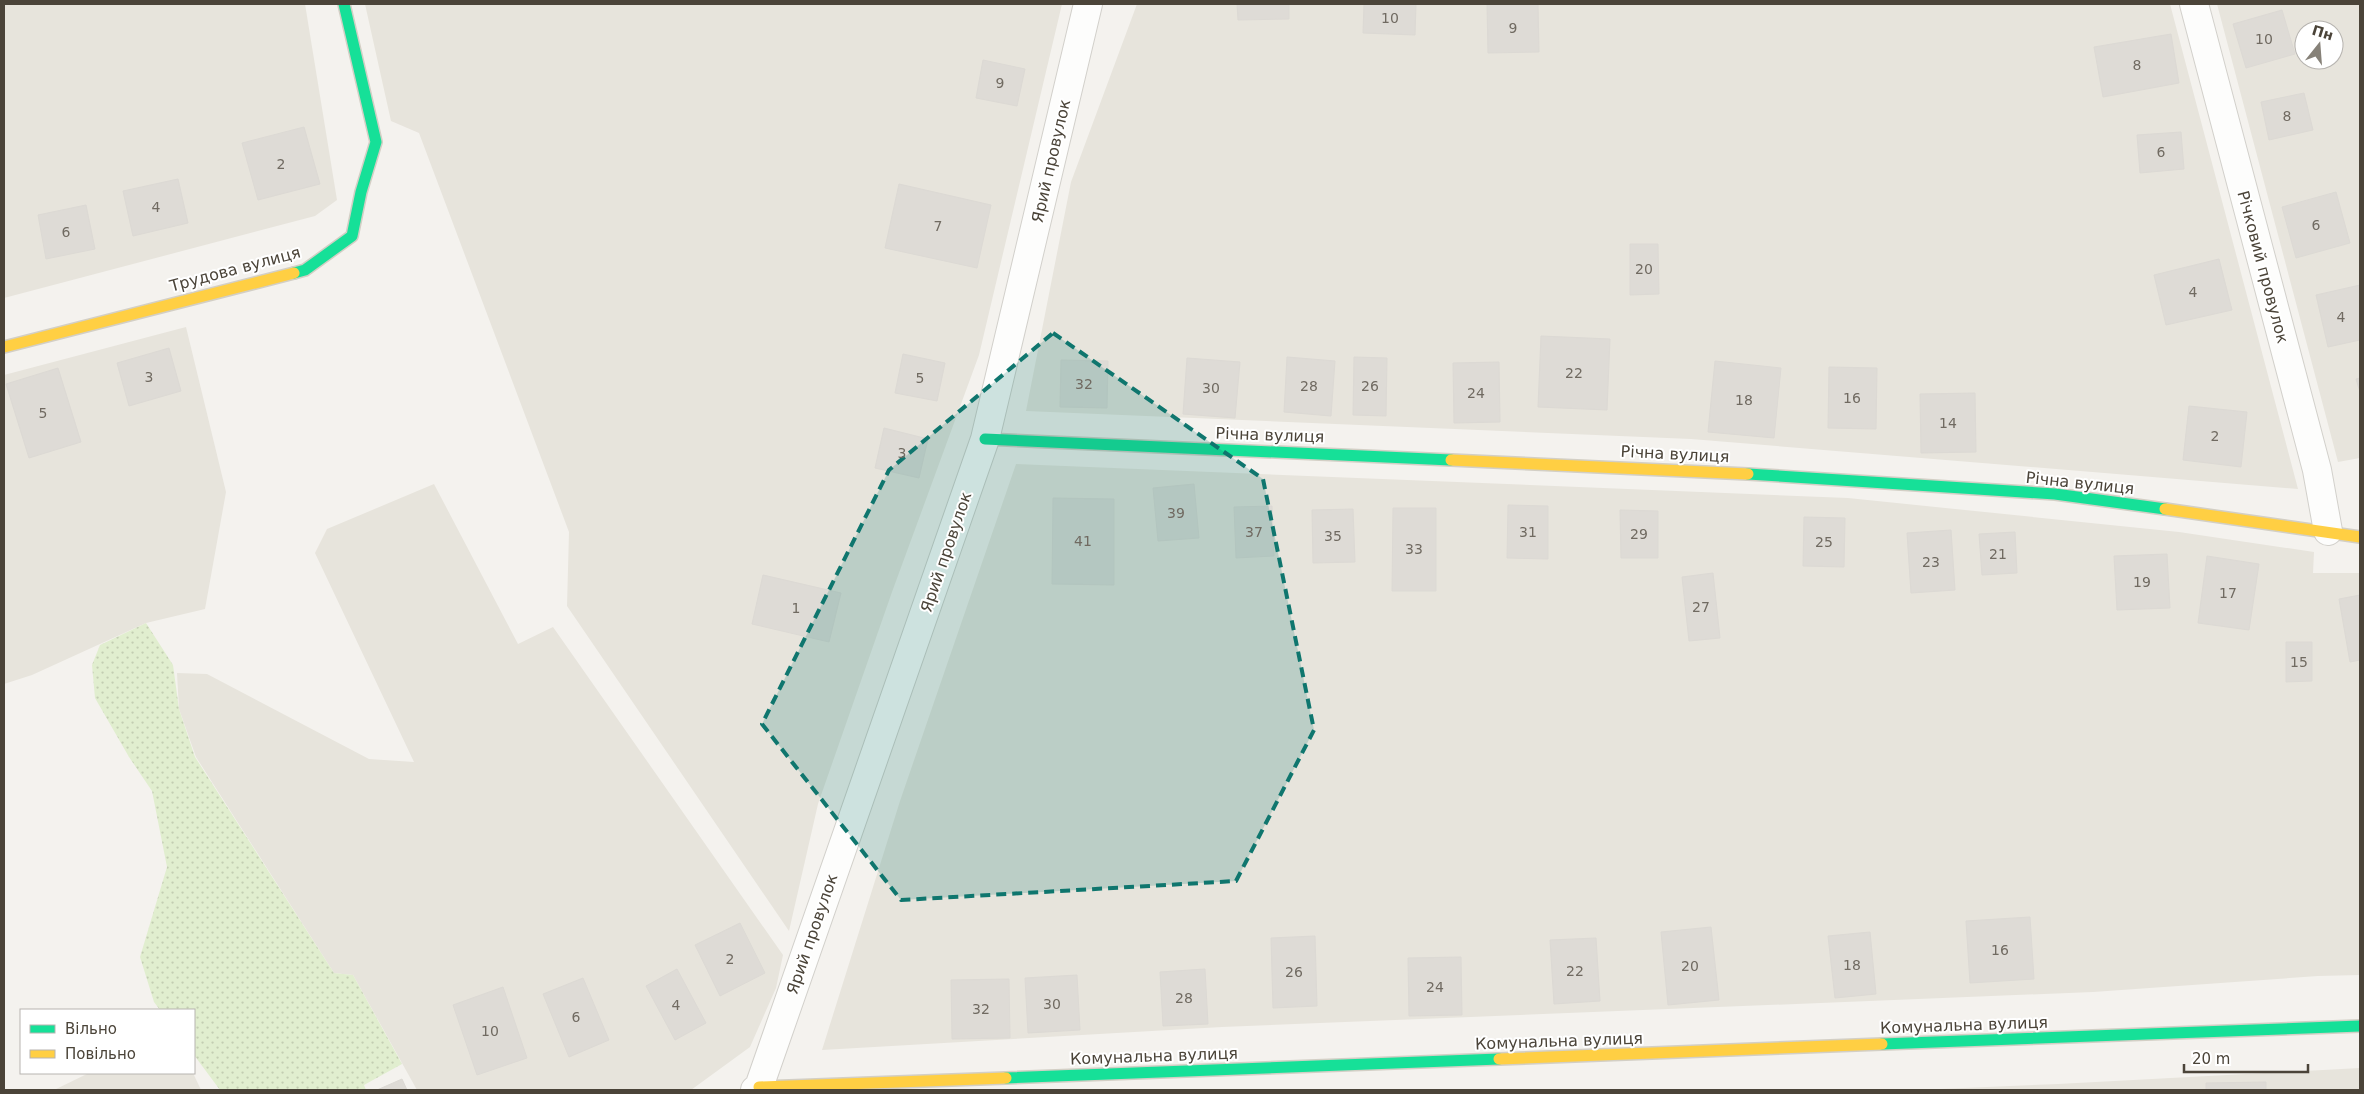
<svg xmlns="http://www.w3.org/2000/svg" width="2364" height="1094" viewBox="0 0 2364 1094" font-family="'DejaVu Sans',sans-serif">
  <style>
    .residential { fill: #e7e4dc; fill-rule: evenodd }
    .green { fill: url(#green-dots) }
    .building { fill: #dedbd6; stroke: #dcd9d4 }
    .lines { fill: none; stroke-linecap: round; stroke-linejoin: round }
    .street-casing { stroke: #d2d0cb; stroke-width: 30 }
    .fast-casing { stroke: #d3cfc5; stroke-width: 14 }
    .slow-casing { stroke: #d3cfc5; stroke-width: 14 }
    .street { stroke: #fdfdfc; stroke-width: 28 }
    .fast { stroke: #16e098; stroke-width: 11 }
    .slow { stroke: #ffcf43; stroke-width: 11 }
    .marked { fill: #0f766e; fill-opacity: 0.2; stroke: #0f766e; stroke-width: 4; stroke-dasharray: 10 6; stroke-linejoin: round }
    .labels { text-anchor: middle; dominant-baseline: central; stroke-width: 4; stroke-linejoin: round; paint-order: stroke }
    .number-label { font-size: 14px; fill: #706a61 }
    .street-label { font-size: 16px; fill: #4b4439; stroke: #fff }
  </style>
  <defs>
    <pattern id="green-dots" width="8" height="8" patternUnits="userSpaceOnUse" patternTransform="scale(1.25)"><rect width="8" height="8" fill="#e1eecf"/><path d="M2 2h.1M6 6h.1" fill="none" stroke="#c3cdb2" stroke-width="1.8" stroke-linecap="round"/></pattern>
  </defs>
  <rect width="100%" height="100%" fill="#f4f2ee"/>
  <!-- residential -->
  <g class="residential">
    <path d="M 4,4 L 305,4 L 337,200 L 315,216 L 4,298 Z"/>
    <path d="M 365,4 L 1062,4 L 979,355 L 892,592 L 818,804 L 789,931 L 567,606 L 569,532 L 419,133 L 391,121 Z"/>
    <path d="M 1137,4 L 2170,4 L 2298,489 L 1691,439 L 1026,411 L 1071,182 Z"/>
    <path d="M 2217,4 L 2360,4 L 2360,458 L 2338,462 ZM 2304,30 L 2334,30 L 2334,60 L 2304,60 Z"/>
    <path d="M 186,327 L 226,492 L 205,609 L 146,623 L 32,675 L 4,684 L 4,375 Z"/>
    <path d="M 1016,464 L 1848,498 L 2179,532 L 2314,552 L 2313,573 L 2360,573 L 2360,975 L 2318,976 L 2093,992 L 1222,1027 L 822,1050 L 900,801 Z"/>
    <path d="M 434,484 L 518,644 L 553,627 L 783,955 L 776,988 L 750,1047 L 691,1090 L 417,1090 L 353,975 L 334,973 L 196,757 L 179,709 L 177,673 L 207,674 L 369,759 L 414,762 L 315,553 L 327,529 Z"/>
    <path d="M 2360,1068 L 2360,1090 L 1916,1090 L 2058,1084 Z"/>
    <path d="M 89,1073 L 193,1073 L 201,1090 L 54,1090 Z"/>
  </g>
  <!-- green -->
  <path class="green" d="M 146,623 L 173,665 L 179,709 L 195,757 L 334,973 L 353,975 L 402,1064 L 364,1085 L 366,1090 L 220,1090 L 194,1055 L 194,1010 L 160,1010 L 154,1002 L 140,957 L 167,867 L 152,791 L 129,757 L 95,698 L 92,665 L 100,645 Z"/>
  <!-- building -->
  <g class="building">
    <path d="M 1237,4 L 1289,4 L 1289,19 L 1238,20 Z"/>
    <path d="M 1364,4 L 1416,4 L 1415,35 L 1363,33 Z"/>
    <path d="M 1487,4 L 1538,4 L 1539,52 L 1488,53 Z"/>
    <path d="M 2282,10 L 2295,54 L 2246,68 L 2233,24 Z"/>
    <path d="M 2171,34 L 2179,83 L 2103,97 L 2094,47 Z"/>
    <path d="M 983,60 L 1025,69 L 1017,106 L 976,98 Z"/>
    <path d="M 2304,93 L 2313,130 L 2269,140 L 2261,102 Z"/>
    <path d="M 304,127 L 320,184 L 258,200 L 242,143 Z"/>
    <path d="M 2181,132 L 2184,169 L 2140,173 L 2137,135 Z"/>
    <path d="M 178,179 L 188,223 L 133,236 L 123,191 Z"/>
    <path d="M 899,184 L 991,205 L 977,268 L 885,248 Z"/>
    <path d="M 2336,192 L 2350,243 L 2296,258 L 2282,207 Z"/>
    <path d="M 86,205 L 95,249 L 46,259 L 38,215 Z"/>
    <path d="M 1630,244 L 1658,244 L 1659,294 L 1630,295 Z"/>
    <path d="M 2219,259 L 2232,310 L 2166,325 L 2154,275 Z"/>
    <path d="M 2360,285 L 2360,340 L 2328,347 L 2316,295 Z"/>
    <path d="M 1541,336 L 1610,339 L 1607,410 L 1538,407 Z"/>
    <path d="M 169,348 L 181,391 L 129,406 L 117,363 Z"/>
    <path d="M 903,354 L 945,363 L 937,401 L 895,393 Z"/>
    <path d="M 1287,357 L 1335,361 L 1331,416 L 1284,412 Z"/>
    <path d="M 1354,357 L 1387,358 L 1386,416 L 1353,415 Z"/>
    <path d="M 1187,358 L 1240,362 L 1235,418 L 1183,414 Z"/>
    <path d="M 1061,360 L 1108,361 L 1107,408 L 1060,407 Z"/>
    <path d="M 1715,361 L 1781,368 L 1774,438 L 1708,432 Z"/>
    <path d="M 1499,362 L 1500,422 L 1454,423 L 1453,363 Z"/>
    <path d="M 1829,367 L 1877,368 L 1876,429 L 1828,428 Z"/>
    <path d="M 58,368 L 81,442 L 29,458 L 6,384 Z"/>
    <path d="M 2360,378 L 2360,392 L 2356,379 Z"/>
    <path d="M 1975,393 L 1976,452 L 1921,453 L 1920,394 Z"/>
    <path d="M 2189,406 L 2247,412 L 2241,467 L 2183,460 Z"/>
    <path d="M 884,428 L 928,439 L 919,478 L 875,468 Z"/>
    <path d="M 1194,484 L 1199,538 L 1158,541 L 1153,488 Z"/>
    <path d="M 1053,498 L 1114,499 L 1114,585 L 1052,584 Z"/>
    <path d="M 1508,505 L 1548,506 L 1548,559 L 1507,558 Z"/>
    <path d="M 1272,506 L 1274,556 L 1236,558 L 1234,507 Z"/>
    <path d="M 1393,508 L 1436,508 L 1436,591 L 1392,591 Z"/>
    <path d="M 1353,509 L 1355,562 L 1313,563 L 1312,510 Z"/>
    <path d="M 1620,510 L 1658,511 L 1658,558 L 1621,558 Z"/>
    <path d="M 1804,517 L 1845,518 L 1844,567 L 1803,566 Z"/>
    <path d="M 1951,530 L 1955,590 L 1911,593 L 1907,533 Z"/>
    <path d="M 2015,532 L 2017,573 L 1982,575 L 1979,534 Z"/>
    <path d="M 2167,554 L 2170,608 L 2117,610 L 2114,556 Z"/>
    <path d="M 2207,556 L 2259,564 L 2249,630 L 2198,623 Z"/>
    <path d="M 1713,573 L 1720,638 L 1689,641 L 1682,577 Z"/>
    <path d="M 763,575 L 841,593 L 829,642 L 752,624 Z"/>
    <path d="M 2360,595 L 2360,660 L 2350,662 L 2339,599 Z"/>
    <path d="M 2286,642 L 2312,642 L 2312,681 L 2286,682 Z"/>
    <path d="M 2030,917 L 2034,979 L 1970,983 L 1966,921 Z"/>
    <path d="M 740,923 L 765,973 L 720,996 L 695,945 Z"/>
    <path d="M 1711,927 L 1719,1000 L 1668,1005 L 1661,932 Z"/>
    <path d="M 1870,932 L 1876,994 L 1835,998 L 1828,936 Z"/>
    <path d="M 1315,936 L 1317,1006 L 1273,1008 L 1271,938 Z"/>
    <path d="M 1596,938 L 1600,1001 L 1554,1004 L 1550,940 Z"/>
    <path d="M 1461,957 L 1462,1015 L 1409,1016 L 1408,958 Z"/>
    <path d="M 677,969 L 706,1023 L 675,1040 L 646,986 Z"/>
    <path d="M 1205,969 L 1208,1024 L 1163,1026 L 1160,972 Z"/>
    <path d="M 1077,975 L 1080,1030 L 1028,1033 L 1025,978 Z"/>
    <path d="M 583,978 L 609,1040 L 569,1057 L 543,994 Z"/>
    <path d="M 1009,979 L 1010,1038 L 952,1039 L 951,980 Z"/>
    <path d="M 503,987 L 527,1058 L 477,1075 L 453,1005 Z"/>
    <path d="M 402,1079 L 407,1090 L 377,1090 Z"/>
    <path d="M 2266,1082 L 2266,1090 L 2206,1090 L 2206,1083 Z"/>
  </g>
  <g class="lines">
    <defs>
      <g id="street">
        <path d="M 2194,4 L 2317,470 L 2328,531"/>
        <path d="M 755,1090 L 759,1087 L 985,439 L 1088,4"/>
      </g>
      <g id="fast">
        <path d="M 294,273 L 305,270 L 352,236 L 361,192 L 376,142 L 344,4"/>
        <path d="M 985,439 L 1451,460"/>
        <path d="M 1748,474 L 2055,494 L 2165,509"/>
        <path d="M 1882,1044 L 2360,1026"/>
        <path d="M 1006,1078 L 1499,1059"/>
      </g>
      <g id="slow">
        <path d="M 4,347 L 294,273"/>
        <path d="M 1451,460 L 1748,474"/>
        <path d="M 2165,509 L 2360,537"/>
        <path d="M 1499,1059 L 1882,1044"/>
        <path d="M 759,1087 L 1006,1078"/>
      </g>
    </defs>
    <!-- street casing -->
    <use href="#street" class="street-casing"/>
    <!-- fast casing -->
    <use href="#fast" class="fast-casing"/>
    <!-- slow casing -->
    <use href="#slow" class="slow-casing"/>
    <!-- street -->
    <use href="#street" class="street"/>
    <!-- fast -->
    <use href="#fast" class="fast"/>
    <!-- slow -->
    <use href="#slow" class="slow"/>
  </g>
  <!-- marked area -->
  <path class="marked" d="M 1053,333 L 1263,479 L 1314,730 L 1236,881 L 901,900 L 762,724 L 889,470 Z"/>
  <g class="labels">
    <!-- number labels -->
    <g class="number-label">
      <text x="1390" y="18">10</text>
      <text x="1513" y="28">9</text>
      <text x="2264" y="39">10</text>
      <text x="2137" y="65">8</text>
      <text x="1000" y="83">9</text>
      <text x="2287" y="116">8</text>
      <text x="2161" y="152">6</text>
      <text x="281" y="164">2</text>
      <text x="156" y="207">4</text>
      <text x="2316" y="225">6</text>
      <text x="938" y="226">7</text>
      <text x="66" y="232">6</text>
      <text x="1644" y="269">20</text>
      <text x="2193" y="292">4</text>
      <text x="2341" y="317">4</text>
      <text x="1574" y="373">22</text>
      <text x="149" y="377">3</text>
      <text x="920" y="378">5</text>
      <text x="1084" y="384">32</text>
      <text x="1309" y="386">28</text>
      <text x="1370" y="386">26</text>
      <text x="1211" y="388">30</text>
      <text x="1476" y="393">24</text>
      <text x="1852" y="398">16</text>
      <text x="1744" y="400">18</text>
      <text x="43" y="413">5</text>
      <text x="1948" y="423">14</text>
      <text x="2215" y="436">2</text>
      <text x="902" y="453">3</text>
      <text x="1176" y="513">39</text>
      <text x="1254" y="532">37</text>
      <text x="1528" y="532">31</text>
      <text x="1639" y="534">29</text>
      <text x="1333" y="536">35</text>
      <text x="1083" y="541">41</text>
      <text x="1824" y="542">25</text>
      <text x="1414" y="549">33</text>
      <text x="1998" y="554">21</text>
      <text x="1931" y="562">23</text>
      <text x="2142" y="582">19</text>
      <text x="2228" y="593">17</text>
      <text x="1701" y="607">27</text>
      <text x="796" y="608">1</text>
      <text x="2299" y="662">15</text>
      <text x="2000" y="950">16</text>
      <text x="730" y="959">2</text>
      <text x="1852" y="965">18</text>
      <text x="1690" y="966">20</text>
      <text x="1575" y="971">22</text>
      <text x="1294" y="972">26</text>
      <text x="1435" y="987">24</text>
      <text x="1184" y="998">28</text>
      <text x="1052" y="1004">30</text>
      <text x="676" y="1005">4</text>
      <text x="981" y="1009">32</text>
      <text x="576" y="1017">6</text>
      <text x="490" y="1031">10</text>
    </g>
    <!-- street labels -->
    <g class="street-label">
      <text transform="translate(1051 161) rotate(-77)">Ярий провулок</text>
      <text transform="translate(2263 267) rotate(75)">Річковий провулок</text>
      <text transform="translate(235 269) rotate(-15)">Трудова вулиця</text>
      <text transform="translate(1270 435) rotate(2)">Річна вулиця</text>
      <text transform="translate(1675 454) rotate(3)">Річна вулиця</text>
      <text transform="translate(2080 483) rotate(6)">Річна вулиця</text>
      <text transform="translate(946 552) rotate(-71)">Ярий провулок</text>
      <text transform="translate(812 934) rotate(-71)">Ярий провулок</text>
      <text transform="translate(1964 1025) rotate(-2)">Комунальна вулиця</text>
      <text transform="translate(1559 1041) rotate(-2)">Комунальна вулиця</text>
      <text transform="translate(1154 1056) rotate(-2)">Комунальна вулиця</text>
    </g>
  </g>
  <!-- border -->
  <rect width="2364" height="1094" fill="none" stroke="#4b4439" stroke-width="10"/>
  <!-- legend -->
  <rect x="20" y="1009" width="175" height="65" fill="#ffffff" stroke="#b7b4b0"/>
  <rect x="30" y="1025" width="25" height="8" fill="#16e098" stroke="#b7b4b0"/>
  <text x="65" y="1034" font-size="15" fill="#4b4439">Вільно</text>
  <rect x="30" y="1050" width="25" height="8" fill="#ffcf43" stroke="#b7b4b0"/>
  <text x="65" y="1059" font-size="15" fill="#4b4439">Повільно</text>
  <!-- north arrow -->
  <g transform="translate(2319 45) rotate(17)"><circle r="24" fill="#ffffff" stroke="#b7b4b0"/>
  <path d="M0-4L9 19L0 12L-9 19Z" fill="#868178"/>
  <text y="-8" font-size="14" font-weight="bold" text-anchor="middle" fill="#4b4439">Пн</text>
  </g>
  <!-- scale -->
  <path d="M2184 1064v8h124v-8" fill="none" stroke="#4b4439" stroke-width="2.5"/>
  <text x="2192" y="1064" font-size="15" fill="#4b4439" stroke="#ffffff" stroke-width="4" paint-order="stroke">20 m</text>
</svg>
